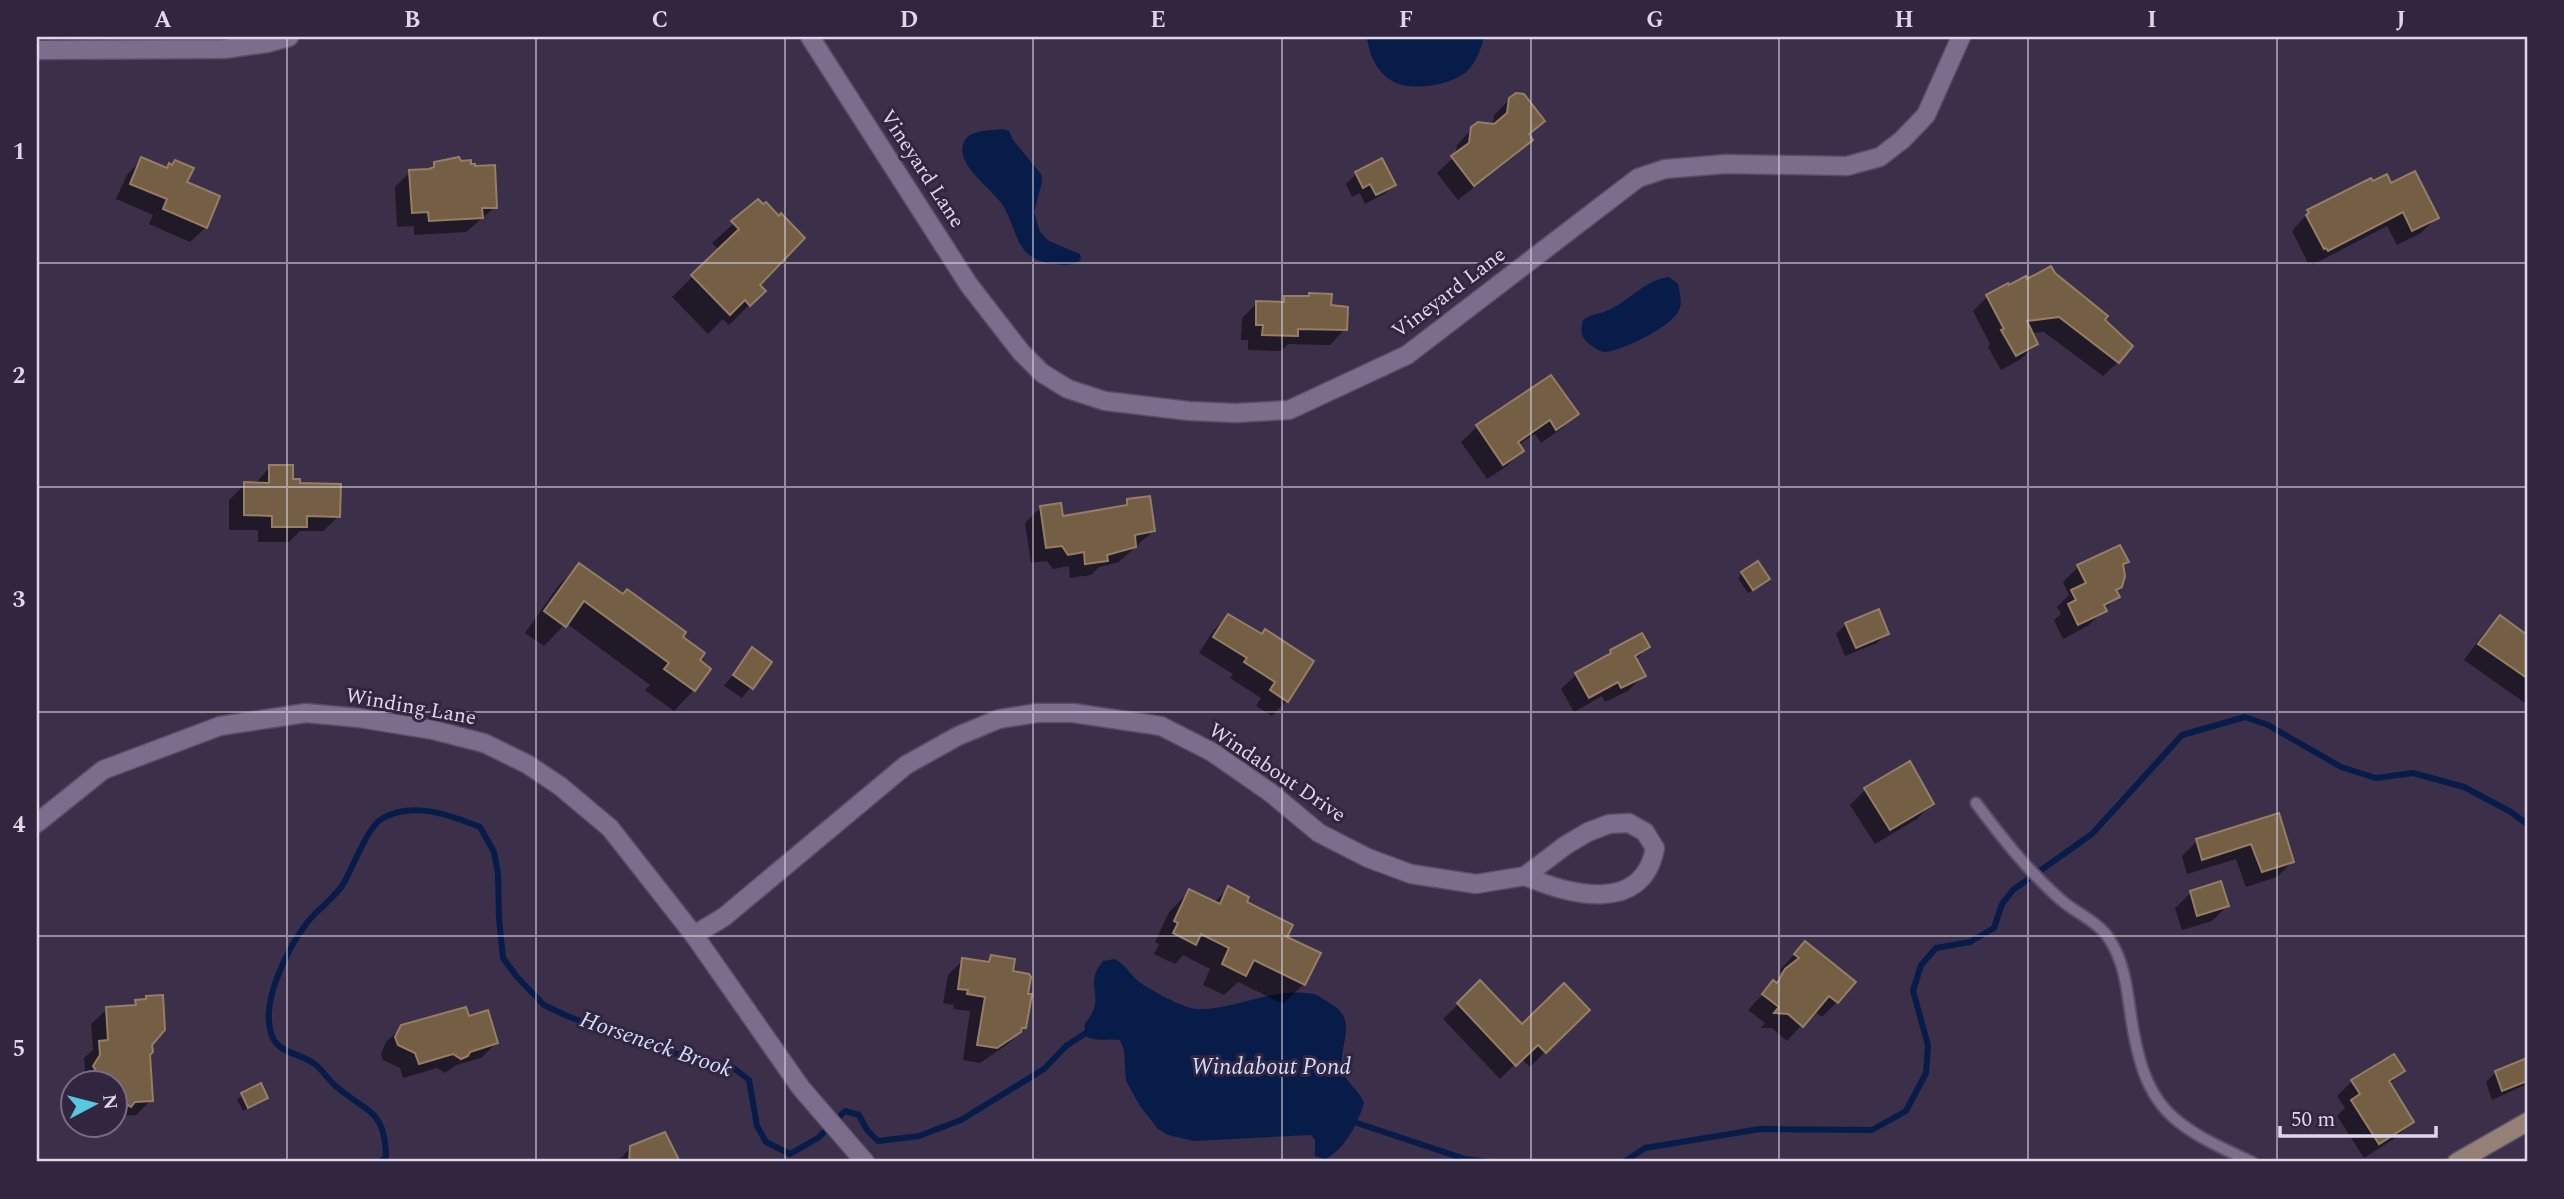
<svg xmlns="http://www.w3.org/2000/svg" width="2564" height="1199" viewBox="0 0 2564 1199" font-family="Spectral,serif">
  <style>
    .water { fill: #081c4a }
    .shadow { fill: #0007 }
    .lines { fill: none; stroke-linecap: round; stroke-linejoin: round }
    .stream { stroke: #081c4a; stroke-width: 6 }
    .building { fill: #745f44; stroke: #957e63; stroke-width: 2 }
    .lane-casing { stroke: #574d64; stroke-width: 14 }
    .street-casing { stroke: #574d64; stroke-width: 21 }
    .secondary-casing { stroke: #574d64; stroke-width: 21 }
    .lane { stroke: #7b6d8b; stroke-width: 10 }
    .street { stroke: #7b6d8b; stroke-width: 18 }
    .secondary { stroke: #958075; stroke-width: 18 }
    .grid { fill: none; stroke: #ded7e8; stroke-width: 2; stroke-opacity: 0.55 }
    .labels { text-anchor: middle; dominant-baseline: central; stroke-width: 6; stroke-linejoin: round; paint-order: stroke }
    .street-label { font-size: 21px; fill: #ded7e8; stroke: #32253f }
    .water-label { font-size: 23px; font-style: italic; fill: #cedeff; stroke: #32253f }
    .neatline { fill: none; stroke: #ded7e8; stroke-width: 2.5 }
    .grid-label { font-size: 23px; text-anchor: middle; font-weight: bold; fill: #ded7e8 }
  </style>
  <rect width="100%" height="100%" fill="#3c2f4a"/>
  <!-- water -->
  <g class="water">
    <path d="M 1367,37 L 1484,37 C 1481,47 1478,58 1471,67 C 1457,85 1414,92 1394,82 C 1377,73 1369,55 1367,37 Z"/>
    <path d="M 1003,129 L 1009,131 L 1013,140 L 1041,174 L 1042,182 L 1034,212 L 1040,232 L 1049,241 L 1080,254 L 1081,260 C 1072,266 1065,265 1055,264 C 1014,260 1020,233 1002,204 C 991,188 954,164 964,142 C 969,129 991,131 1003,129 Z"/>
    <path d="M 1669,277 L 1678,284 C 1680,295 1684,306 1676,315 C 1667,328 1620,352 1604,352 C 1598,351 1590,345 1586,341 C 1580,335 1581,328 1583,320 C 1591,314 1600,314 1609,310 C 1632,299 1643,281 1669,277 Z"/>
    <path d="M 1115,959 C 1125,965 1129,973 1138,981 C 1148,989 1183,1008 1196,1009 C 1235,1011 1273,986 1313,994 C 1319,995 1326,1001 1331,1004 C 1338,1008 1343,1013 1345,1020 C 1349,1032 1340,1053 1342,1067 C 1344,1082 1360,1090 1364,1103 C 1358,1123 1344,1151 1325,1159 L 1315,1156 L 1315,1140 L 1311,1135 L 1194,1141 L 1168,1135 L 1158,1129 L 1140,1106 L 1126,1081 L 1124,1050 L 1120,1040 C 1109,1038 1096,1042 1087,1037 C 1081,1019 1087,1025 1093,1011 C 1101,992 1085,983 1103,961 Z"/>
  </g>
  <!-- shadow -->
  <g class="shadow">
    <path d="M 1510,99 L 1543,121 L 1528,136 L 1531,140 L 1516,155 L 1458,200 L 1437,173 L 1455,156 L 1457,145 L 1472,129 L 1493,125 L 1494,115 Z"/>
    <path d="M 142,159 L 165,169 L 175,162 L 206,227 L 190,242 L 149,224 L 153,215 L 116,199 L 127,175 Z"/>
    <path d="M 460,163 L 474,168 L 495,207 L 466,232 L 414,235 L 414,226 L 397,227 L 395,187 L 410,172 L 428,171 L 434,164 Z"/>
    <path d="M 1356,174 L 1393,185 L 1384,194 L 1365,204 L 1360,193 L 1352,197 L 1346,184 Z"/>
    <path d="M 2390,185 L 2436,218 L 2421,233 L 2397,245 L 2387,226 L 2312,265 L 2311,262 L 2308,263 L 2292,231 L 2309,212 Z"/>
    <path d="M 758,202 L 758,286 L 763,291 L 729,325 L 723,319 L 708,334 L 672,297 L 719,250 L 712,243 Z"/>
    <path d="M 1988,296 L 2103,320 L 2118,362 L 2103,376 L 2044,332 L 2030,333 L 2036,344 L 2021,359 L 2001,370 L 1988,347 L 1990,344 L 1973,311 Z"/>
    <path d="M 1285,297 L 1330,307 L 1345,329 L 1330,345 L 1288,344 L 1281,351 L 1248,350 L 1248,340 L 1241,340 L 1242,318 L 1257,303 L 1279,303 Z"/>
    <path d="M 1551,377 L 1576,414 L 1561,429 L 1541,443 L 1535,434 L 1518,445 L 1522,450 L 1507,466 L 1487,479 L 1461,442 L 1477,427 Z"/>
    <path d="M 270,467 L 298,485 L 339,516 L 323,531 L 300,531 L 289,542 L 258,542 L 258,530 L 229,530 L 229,500 L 245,484 L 255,484 Z"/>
    <path d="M 1128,501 L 1153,531 L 1119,562 L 1099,567 L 1091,575 L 1070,578 L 1069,566 L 1053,569 L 1047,561 L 1031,563 L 1025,523 L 1041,507 L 1061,518 L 1120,508 Z"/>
    <path d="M 2127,561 L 2122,566 L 2121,586 L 2115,591 L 2118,596 L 2089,625 L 2063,639 L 2054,620 L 2061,614 L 2057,607 L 2069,595 L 2063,582 L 2078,567 Z"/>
    <path d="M 579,565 L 681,638 L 698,661 L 694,690 L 674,711 L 645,690 L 650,685 L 566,623 L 544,646 L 525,633 L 559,585 Z"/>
    <path d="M 1742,573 L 1763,583 L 1748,593 L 1738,578 Z"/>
    <path d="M 1228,616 L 1261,635 L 1287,700 L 1272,716 L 1256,706 L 1261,698 L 1230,678 L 1233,674 L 1199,653 L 1213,631 Z"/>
    <path d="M 2500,617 L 2527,639 L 2527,712 L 2525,703 L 2464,660 L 2485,632 Z"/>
    <path d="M 1846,624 L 1887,633 L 1877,643 L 1845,656 L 1836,634 Z"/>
    <path d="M 1648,647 L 1635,660 L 1644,675 L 1628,691 L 1605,702 L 1602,696 L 1574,712 L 1561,689 L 1577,674 L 1601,661 L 1611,651 Z"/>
    <path d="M 752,650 L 770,662 L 742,698 L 724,686 Z"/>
    <path d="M 1909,763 L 1932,803 L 1917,819 L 1875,844 L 1850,805 L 1865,790 Z"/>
    <path d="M 2278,816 L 2292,862 L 2277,877 L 2246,887 L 2236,859 L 2187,874 L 2182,856 L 2197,841 Z"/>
    <path d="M 1228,888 L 1285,938 L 1304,984 L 1283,1004 L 1238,982 L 1224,995 L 1203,985 L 1210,969 L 1183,955 L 1175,964 L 1154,954 L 1159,944 L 1155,942 L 1169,912 L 1190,891 L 1214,903 Z"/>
    <path d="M 2191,893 L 2227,906 L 2212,921 L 2182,930 L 2175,908 Z"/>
    <path d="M 1805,943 L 1837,1002 L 1822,1017 L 1814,1011 L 1787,1041 L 1772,1028 L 1761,1028 L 1765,1023 L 1748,1010 L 1783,973 L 1780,970 Z"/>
    <path d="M 991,957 L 1011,973 L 1024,1028 L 1009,1043 L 980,1063 L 963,1060 L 970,1011 L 953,1009 L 954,1005 L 943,1003 L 948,975 L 963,960 L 985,963 Z"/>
    <path d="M 1480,983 L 1521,1026 L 1587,1010 L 1530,1067 L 1521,1058 L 1500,1079 L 1443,1019 Z"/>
    <path d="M 147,998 L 151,1100 L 136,1115 L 119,1116 L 116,1120 L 116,1084 L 79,1082 L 85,1072 L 84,1058 L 93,1050 L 91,1024 L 107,1009 L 131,1007 L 136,1002 L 143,1001 Z"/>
    <path d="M 467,1018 L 496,1043 L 481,1058 L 456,1065 L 445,1073 L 437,1068 L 403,1078 L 400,1068 L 383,1060 L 381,1054 L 386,1042 L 402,1027 Z"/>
    <path d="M 2527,1060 L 2527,1084 L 2492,1100 L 2486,1082 L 2496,1072 Z"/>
    <path d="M 2403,1071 L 2389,1084 L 2412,1121 L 2397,1137 L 2364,1158 L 2337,1116 L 2345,1108 L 2337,1096 L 2352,1081 Z"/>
    <path d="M 260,1086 L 266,1097 L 243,1111 L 237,1099 Z"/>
    <path d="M 631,1147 L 676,1158 L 671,1162 L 611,1162 L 622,1157 Z"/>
  </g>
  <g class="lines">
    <!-- stream -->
    <g class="stream">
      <path d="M 1348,1120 L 1465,1159 L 1489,1162"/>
      <path d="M 380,1162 L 386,1157 C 385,1110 368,1113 338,1088 C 330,1082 324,1072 316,1065 C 301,1052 277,1055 271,1033 C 261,1001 287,950 306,924 C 317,909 336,898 345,881 C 354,865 367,827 383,818 C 413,801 450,815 480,827 L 494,852 L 498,874 L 499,919 L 503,958 L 517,977 L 544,1005 L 567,1016 L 659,1050 L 731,1066 L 749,1080 L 757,1126 L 766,1142 L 790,1154 L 818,1138 L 845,1111 L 859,1115 L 867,1130 L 878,1141 L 919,1136 L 961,1120 L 1044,1069 L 1066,1046 L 1092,1029"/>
      <path d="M 1624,1162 L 1645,1148 L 1760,1129 L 1872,1130 L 1906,1111 L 1926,1073 L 1928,1045 L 1913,991 L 1921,965 L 1936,948 L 1970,942 L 1994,928 L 2002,904 L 2013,890 L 2092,834 L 2182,735 L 2245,717 L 2268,725 L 2341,767 L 2376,778 L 2413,773 L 2464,787 L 2511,812 L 2527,824"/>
    </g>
  </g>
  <!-- building -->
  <g class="building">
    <path d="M 1516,93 L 1524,94 L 1545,121 L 1529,134 L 1533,140 L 1474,186 L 1451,156 L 1469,143 L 1471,127 L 1478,122 L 1494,124 L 1507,113 L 1509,98 Z"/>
    <path d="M 141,157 L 167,168 L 169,163 L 172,165 L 175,160 L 194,168 L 187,182 L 220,196 L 207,228 L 163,209 L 167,199 L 130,184 Z"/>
    <path d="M 459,157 L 461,161 L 471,160 L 471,164 L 475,164 L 475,166 L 495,165 L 497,208 L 482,208 L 483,218 L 429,221 L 428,212 L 412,213 L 409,170 L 429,169 L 434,167 L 434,162 Z"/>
    <path d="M 1382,158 L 1396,185 L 1376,195 L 1370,184 L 1363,188 L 1355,172 Z"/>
    <path d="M 2415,171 L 2439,218 L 2412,231 L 2403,212 L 2328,251 L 2326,248 L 2324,249 L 2306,215 L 2309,213 L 2307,210 L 2371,178 L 2373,181 L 2387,174 L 2391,183 Z"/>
    <path d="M 758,199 L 763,204 L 766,202 L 779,216 L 781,213 L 805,238 L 760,285 L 766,291 L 750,306 L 745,300 L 730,315 L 691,275 L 739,229 L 731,221 Z"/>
    <path d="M 2051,266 L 2055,273 L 2108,316 L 2105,320 L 2133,346 L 2119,363 L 2059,317 L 2027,321 L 2038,344 L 2016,356 L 2001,330 L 2004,329 L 1986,295 L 2008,283 L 2009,285 L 2026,276 L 2027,279 Z"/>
    <path d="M 1309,293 L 1332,294 L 1331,305 L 1348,307 L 1347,330 L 1298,329 L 1298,336 L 1262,335 L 1263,325 L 1256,325 L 1256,301 L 1284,302 L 1284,296 L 1309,296 Z"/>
    <path d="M 1551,375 L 1579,414 L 1556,430 L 1550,420 L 1518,442 L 1524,451 L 1503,465 L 1476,425 Z"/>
    <path d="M 269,465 L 293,465 L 293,479 L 300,479 L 300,483 L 341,484 L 340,517 L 307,516 L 307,527 L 272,527 L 272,516 L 244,515 L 244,482 L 269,483 Z"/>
    <path d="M 1150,496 L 1155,531 L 1135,535 L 1136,547 L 1107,555 L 1108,561 L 1085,564 L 1084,552 L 1068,555 L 1062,546 L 1046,548 L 1040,506 L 1061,503 L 1063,516 L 1127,505 L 1127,499 Z"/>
    <path d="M 2120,545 L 2129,562 L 2123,564 L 2125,576 L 2122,587 L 2116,590 L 2120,597 L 2104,605 L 2107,611 L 2078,625 L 2068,604 L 2076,600 L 2071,590 L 2086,583 L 2077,565 Z"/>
    <path d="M 1758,561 L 1770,579 L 1753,590 L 1741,572 Z"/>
    <path d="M 579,563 L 623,594 L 627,589 L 686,632 L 683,637 L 705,653 L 700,660 L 711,669 L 695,691 L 664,669 L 669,663 L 584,601 L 566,627 L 544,611 Z"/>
    <path d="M 1879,609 L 1889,634 L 1856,648 L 1845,623 Z"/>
    <path d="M 1228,614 L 1262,634 L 1265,629 L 1314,661 L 1288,702 L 1270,690 L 1275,682 L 1244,662 L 1247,658 L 1213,637 Z"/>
    <path d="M 2500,615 L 2527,635 L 2527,678 L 2478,644 Z"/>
    <path d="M 1642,633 L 1650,647 L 1635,656 L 1646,676 L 1621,688 L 1618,682 L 1589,698 L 1575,673 L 1611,653 L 1610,650 Z"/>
    <path d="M 752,647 L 772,662 L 753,689 L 733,675 Z"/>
    <path d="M 1910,761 L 1934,804 L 1890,830 L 1864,788 Z"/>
    <path d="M 2279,813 L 2294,862 L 2262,872 L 2251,844 L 2202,860 L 2196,839 Z"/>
    <path d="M 2221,881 L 2229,906 L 2197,916 L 2190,891 Z"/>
    <path d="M 1228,886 L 1249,897 L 1247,902 L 1293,925 L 1287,937 L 1321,953 L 1305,985 L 1254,960 L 1246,976 L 1222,964 L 1229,948 L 1201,934 L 1196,945 L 1173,933 L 1178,923 L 1174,921 L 1189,889 L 1220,904 Z"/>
    <path d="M 1805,941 L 1856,982 L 1838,1003 L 1829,996 L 1803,1027 L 1788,1014 L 1774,1013 L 1779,1007 L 1762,994 L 1773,980 L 1777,983 L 1785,969 L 1799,958 L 1794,954 Z"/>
    <path d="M 991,955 L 1015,959 L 1013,971 L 1029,974 L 1031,977 L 1028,994 L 1032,994 L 1026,1028 L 1022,1028 L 1021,1032 L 997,1048 L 977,1045 L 985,997 L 967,994 L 968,990 L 958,989 L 962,958 L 989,962 Z"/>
    <path d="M 1480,980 L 1522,1024 L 1564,983 L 1590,1010 L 1546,1053 L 1538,1045 L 1516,1066 L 1457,1003 Z"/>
    <path d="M 163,995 L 165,1030 L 152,1045 L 153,1052 L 150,1055 L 153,1101 L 135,1102 L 131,1107 L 118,1099 L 116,1083 L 102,1083 L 101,1076 L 99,1076 L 93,1066 L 100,1055 L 99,1041 L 108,1040 L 106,1007 L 136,1005 L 135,1000 L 146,999 L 146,996 Z"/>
    <path d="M 466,1007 L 469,1016 L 488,1010 L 498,1043 L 470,1052 L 468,1056 L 461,1059 L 453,1054 L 419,1064 L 415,1053 L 398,1045 L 395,1037 L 401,1025 Z"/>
    <path d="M 2394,1054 L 2405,1071 L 2389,1081 L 2414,1122 L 2379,1144 L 2351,1100 L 2360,1094 L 2351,1080 Z"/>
    <path d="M 2527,1058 L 2527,1081 L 2502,1091 L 2495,1071 Z"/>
    <path d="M 261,1083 L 268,1098 L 248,1108 L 241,1093 Z"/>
    <path d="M 665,1132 L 680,1162 L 629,1162 L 630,1146 Z"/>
  </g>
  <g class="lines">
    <defs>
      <path id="lane" d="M 1976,803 C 2002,838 2028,871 2061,900 C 2076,913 2099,922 2110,940 C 2125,964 2127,990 2131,1017 C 2145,1110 2171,1125 2252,1162"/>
      <g id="street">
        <path d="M 810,37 L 969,285 L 1021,352 L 1042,373 L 1068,389 L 1105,401 L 1189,411 L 1235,413 L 1289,410 L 1407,355 L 1638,178 L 1665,169 L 1726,164 L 1847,166 L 1880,157 L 1902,140 L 1926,115 L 1961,37"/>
        <path d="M 37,50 L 224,49 L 267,43 L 289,37"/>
        <path d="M 37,823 L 103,770 L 220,726 L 306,713 L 359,718 L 433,730 L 484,743 L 527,764 L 560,786 L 610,828 L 694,935 L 801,1088 L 865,1162"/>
        <path d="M 694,935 L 724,917 L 906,765 L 958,736 L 999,719 L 1037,713 L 1073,713 L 1161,726 L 1212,752 L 1271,793 L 1319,833 L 1368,858 L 1411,874 L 1476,884 L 1525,876 L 1566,845 L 1588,832 L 1609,824 L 1629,823 L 1645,832 L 1655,848 C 1643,915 1569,895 1525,876"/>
      </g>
      <path id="secondary" d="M 2457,1162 L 2527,1122"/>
    </defs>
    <!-- lane casing -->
    <use href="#lane" class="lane-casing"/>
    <!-- street casing -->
    <use href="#street" class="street-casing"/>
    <!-- secondary casing -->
    <use href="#secondary" class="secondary-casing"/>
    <!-- lane -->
    <use href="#lane" class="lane"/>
    <!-- street -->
    <use href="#street" class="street"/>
    <!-- secondary -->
    <use href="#secondary" class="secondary"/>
  </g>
  <!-- grid -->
  <path class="grid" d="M 287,37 L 287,1162M 536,37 L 536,1162M 785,37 L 785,1162M 1033,37 L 1033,1162M 1282,37 L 1282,1162M 1531,37 L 1531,1162M 1779,37 L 1779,1162M 2028,37 L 2028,1162M 2277,37 L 2277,1162M 37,263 L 2527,263M 37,487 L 2527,487M 37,712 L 2527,712M 37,936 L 2527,936"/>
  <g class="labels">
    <!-- street labels -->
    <g class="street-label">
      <text transform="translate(922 169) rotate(57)">Vineyard Lane</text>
      <text transform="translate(1449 293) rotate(-37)">Vineyard Lane</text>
      <text transform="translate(411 707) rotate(10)">Winding Lane</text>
      <text transform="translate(1277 773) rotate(34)">Windabout Drive</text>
    </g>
    <!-- water labels -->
    <g class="water-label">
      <text transform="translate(656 1045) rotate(19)">Horseneck Brook</text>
      <text x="1271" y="1067">Windabout Pond</text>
    </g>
  </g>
  <!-- border -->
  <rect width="2564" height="1199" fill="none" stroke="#32253f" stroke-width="77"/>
  <!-- north arrow -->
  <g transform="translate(94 1104) rotate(83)"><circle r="33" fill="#32253f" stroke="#776c83" stroke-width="2"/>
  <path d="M0-5L12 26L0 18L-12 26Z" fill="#56c9e1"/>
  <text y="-10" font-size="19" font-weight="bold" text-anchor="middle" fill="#ded7e8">N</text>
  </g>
  <!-- scale -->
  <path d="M2280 1126v10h156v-10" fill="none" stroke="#ded7e8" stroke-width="3.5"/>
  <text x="2291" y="1126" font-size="21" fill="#ded7e8" stroke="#32253f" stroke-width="5" paint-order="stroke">50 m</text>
  <rect x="38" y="38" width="2488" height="1122" class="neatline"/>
  <g class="grid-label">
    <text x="163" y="27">A</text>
    <text x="412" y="27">B</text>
    <text x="660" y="27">C</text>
    <text x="909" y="27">D</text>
    <text x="1158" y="27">E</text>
    <text x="1406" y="27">F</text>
    <text x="1655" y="27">G</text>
    <text x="1904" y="27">H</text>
    <text x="2152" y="27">I</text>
    <text x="2401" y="27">J</text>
    <text x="19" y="159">1</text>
    <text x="19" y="383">2</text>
    <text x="19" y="607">3</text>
    <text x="19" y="832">4</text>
    <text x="19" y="1056">5</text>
  </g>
</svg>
